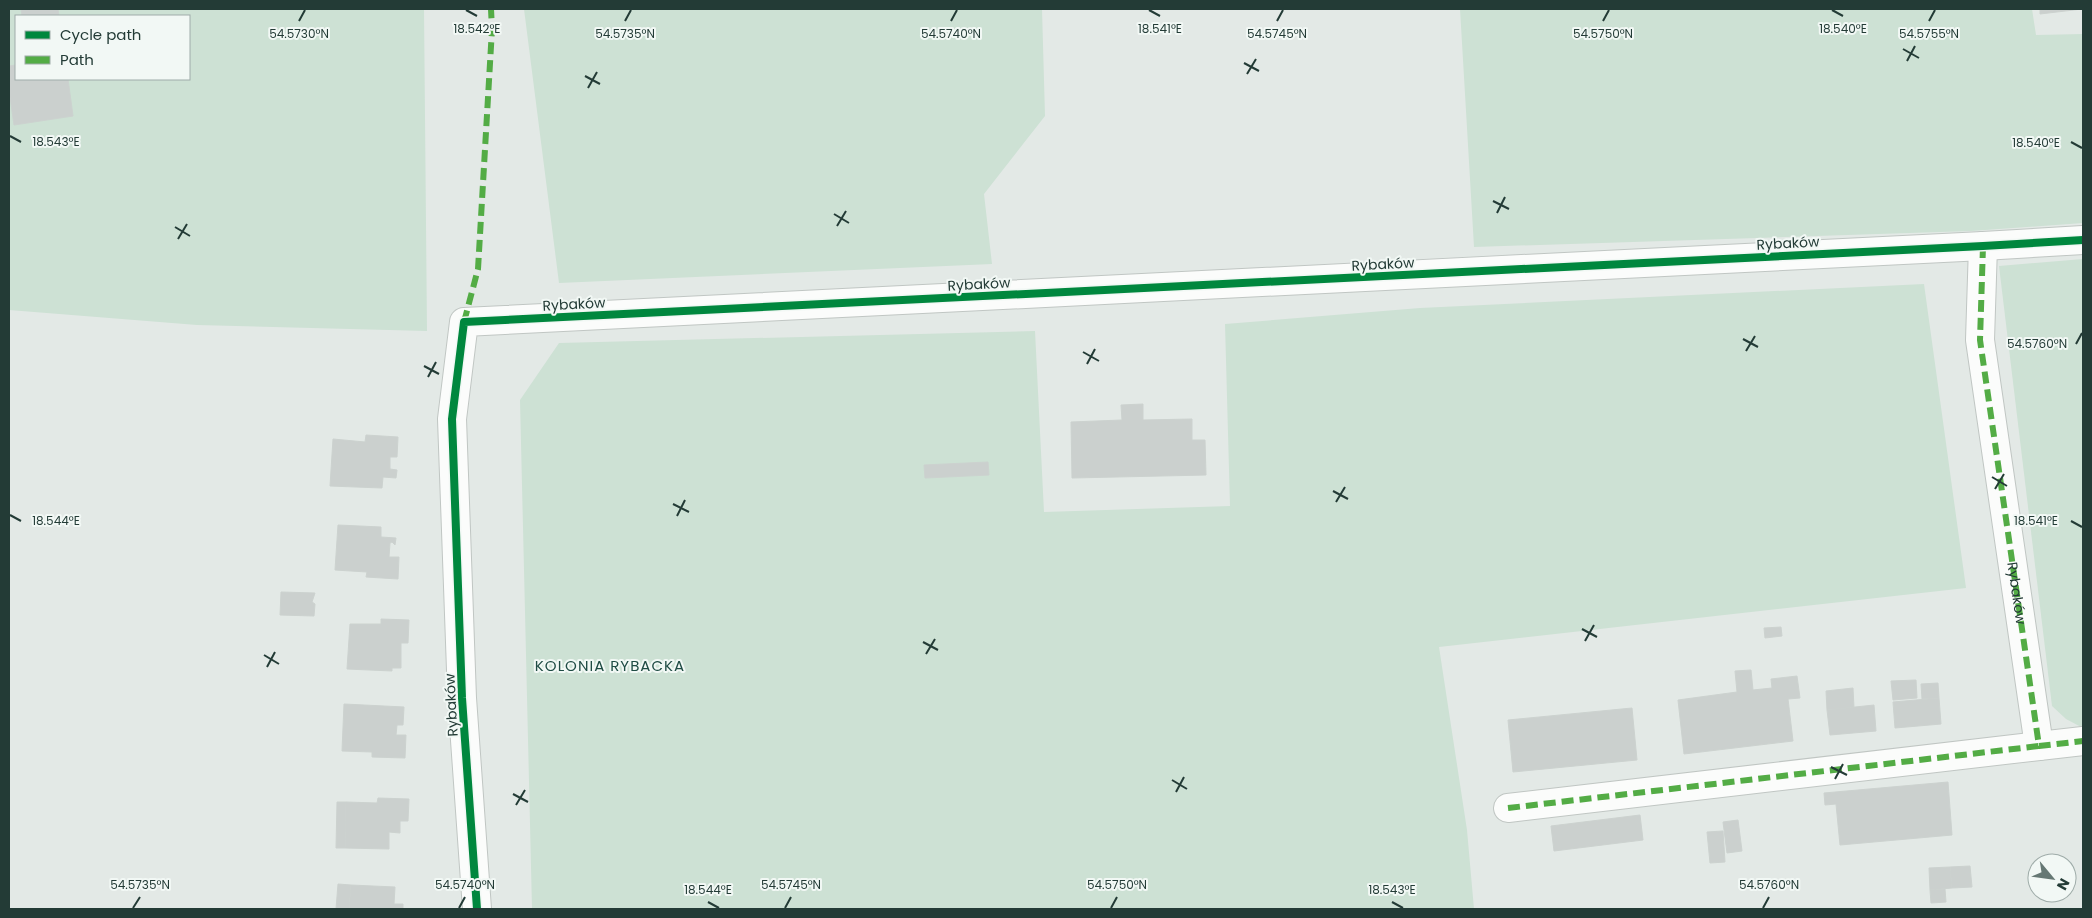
<svg xmlns="http://www.w3.org/2000/svg" width="2092" height="918" viewBox="0 0 2092 918" font-family="Poppins,sans-serif">
  <style>
    .green { fill: #cde1d4; fill-rule: evenodd }
    .building { fill: #cbd0ce; stroke: #ccd2cf }
    .lines { fill: none; stroke-linecap: round; stroke-linejoin: round }
    .street-casing { stroke: #c0c6c3; stroke-width: 30 }
    .street { stroke: #fbfcfb; stroke-width: 28 }
    .quiet { stroke: #53ac45; stroke-width: 6; stroke-dasharray: 12 6; stroke-linecap: butt }
    .cycleway-casing { stroke: #f2f8f5; stroke-width: 11 }
    .cycleway { stroke: #00873e; stroke-width: 8 }
    .ticks { fill: none; stroke: #233b36; stroke-width: 2 }
    .labels { text-anchor: middle; dominant-baseline: central; stroke-width: 4; stroke-linejoin: round; paint-order: stroke }
    .street-label { font-size: 14px; fill: #233b36; stroke: #f2f8f5 }
    .neighbourhood-label { font-size: 15px; letter-spacing: 1px; fill: #1f4c44; stroke: #f2f8f5 }
    .ticks-label { font-size: 12px; text-anchor: middle; fill: #233b36; stroke: #f2f8f5; stroke-width: 4; stroke-linejoin: round; paint-order: stroke }
  </style>
  <rect width="100%" height="100%" fill="#e3e9e6"/>
  <!-- green -->
  <g class="green">
    <path d="M 9,9 L 424,9 L 427,331 L 197,325 L 9,310 ZM 16,16 L 189,16 L 189,79 L 16,79 Z"/>
    <path d="M 524,9 L 1042,9 L 1045,116 L 984,194 L 992,264 L 559,283 Z"/>
    <path d="M 1460,9 L 2032,9 L 2036,35 L 2083,34 L 2083,223 L 1971,231 L 1474,247 Z"/>
    <path d="M 2083,259 L 2083,728 L 2066,719 L 2052,706 L 1999,266 Z"/>
    <path d="M 1924,284 L 1966,588 L 1439,647 L 1467,830 L 1474,909 L 532,909 L 520,400 L 559,343 L 1035,331 L 1044,512 L 1230,506 L 1225,324 L 1420,308 Z"/>
  </g>
  <!-- building -->
  <g class="building">
    <path d="M 21,9 L 58,9 L 59,16 L 22,16 Z"/>
    <path d="M 2040,9 L 2082,9 L 2040,14 Z"/>
    <path d="M 16,65 L 16,79 L 68,79 L 73,116 L 14,125 L 9,90 L 9,66 Z"/>
    <path d="M 1143,404 L 1143,420 L 1192,419 L 1192,440 L 1205,440 L 1206,475 L 1072,478 L 1071,422 L 1122,420 L 1121,405 Z"/>
    <path d="M 366,435 L 398,437 L 397,457 L 390,457 L 390,469 L 397,470 L 396,478 L 383,477 L 382,488 L 330,486 L 333,439 L 365,442 Z"/>
    <path d="M 988,462 L 989,475 L 925,478 L 924,465 Z"/>
    <path d="M 338,525 L 381,527 L 381,537 L 396,538 L 395,545 L 392,542 L 390,543 L 389,557 L 399,557 L 398,579 L 366,577 L 367,572 L 335,570 Z"/>
    <path d="M 281,592 L 315,593 L 312,602 L 315,604 L 314,616 L 280,615 Z"/>
    <path d="M 381,619 L 409,620 L 408,643 L 401,643 L 401,668 L 392,668 L 392,671 L 347,669 L 350,624 L 381,624 Z"/>
    <path d="M 1781,627 L 1782,636 L 1765,638 L 1764,628 Z"/>
    <path d="M 1751,670 L 1753,690 L 1772,688 L 1771,679 L 1797,676 L 1800,698 L 1788,699 L 1793,741 L 1684,754 L 1678,700 L 1737,692 L 1735,671 Z"/>
    <path d="M 1916,680 L 1917,698 L 1893,700 L 1891,681 Z"/>
    <path d="M 1938,683 L 1939,698 L 1922,699 L 1921,684 Z"/>
    <path d="M 1853,688 L 1854,708 L 1827,710 L 1826,691 Z"/>
    <path d="M 1939,698 L 1941,724 L 1895,728 L 1893,702 Z"/>
    <path d="M 344,704 L 404,707 L 403,725 L 397,725 L 396,735 L 406,735 L 405,758 L 372,757 L 372,752 L 342,751 Z"/>
    <path d="M 1874,705 L 1876,731 L 1830,735 L 1827,710 Z"/>
    <path d="M 1632,708 L 1637,760 L 1513,772 L 1508,720 Z"/>
    <path d="M 1948,782 L 1952,835 L 1840,845 L 1836,804 L 1825,805 L 1824,793 Z"/>
    <path d="M 378,798 L 409,799 L 408,821 L 400,821 L 400,833 L 389,832 L 389,849 L 345,848 L 346,802 L 377,803 Z"/>
    <path d="M 337,802 L 346,802 L 345,848 L 336,848 Z"/>
    <path d="M 1640,815 L 1643,840 L 1554,851 L 1551,826 Z"/>
    <path d="M 1738,820 L 1742,851 L 1727,853 L 1723,822 Z"/>
    <path d="M 1723,831 L 1725,862 L 1710,863 L 1707,832 Z"/>
    <path d="M 1970,866 L 1972,887 L 1952,888 L 1950,867 Z"/>
    <path d="M 1950,867 L 1952,888 L 1930,890 L 1929,868 Z"/>
    <path d="M 338,884 L 351,885 L 349,909 L 336,909 Z"/>
    <path d="M 351,885 L 395,887 L 394,904 L 403,904 L 403,909 L 349,909 Z"/>
    <path d="M 1945,889 L 1946,902 L 1931,903 L 1930,890 Z"/>
  </g>
  <g class="lines">
    <defs>
      <g id="street">
        <path id="s1" d="M 1983,246 L 1980,340 L 2039,746 L 2083,741"/>
        <path d="M 1508,808 L 2039,746"/>
        <path d="M 477,909 L 462,698 L 452,419 L 464,322 L 1983,246 L 2083,240"/>
      </g>
    </defs>
    <!-- street casing -->
    <use href="#street" class="street-casing"/>
    <!-- street -->
    <use href="#street" class="street"/>
    <!-- quiet -->
    <g class="quiet">
      <path d="M 1983,246 L 1980,340 L 2039,746 L 2083,741"/>
      <path d="M 464,322 L 478,269 L 492,29 L 491,9"/>
      <path d="M 1508,808 L 2039,746"/>
    </g>
    <defs>
      <path id="cycleway" d="M 477,909 L 462,698 L 452,419 L 464,322 L 1983,246 L 2083,240"/>
    </defs>
    <!-- cycleway casing -->
    <use href="#cycleway" class="cycleway-casing"/>
    <!-- cycleway -->
    <use href="#cycleway" class="cycleway"/>
  </g>
  <!-- ticks -->
  <path class="ticks" d="M 466,10 L 477,16M 1149,10 L 1160,16M 1832,10 L 1843,16M 299,21 L 305,10M 625,21 L 631,10M 951,21 L 957,10M 1277,21 L 1283,10M 1603,21 L 1609,10M 1929,21 L 1935,10M 1903,49 L 1919,58M 1907,61 L 1915,46M 1244,63 L 1259,71M 1247,74 L 1256,59M 585,76 L 600,84M 588,88 L 597,72M 10,136 L 21,142M 2071,142 L 2082,148M 1493,201 L 1509,209M 1497,213 L 1505,197M 834,214 L 849,223M 837,226 L 846,211M 175,227 L 190,236M 178,239 L 187,224M 1743,339 L 1758,347M 2076,344 L 2082,333M 1746,351 L 1755,336M 1083,352 L 1099,361M 1087,364 L 1095,349M 424,366 L 439,374M 428,377 L 436,362M 1992,477 L 2007,486M 1995,489 L 2004,474M 1333,491 L 1348,499M 1336,502 L 1345,487M 673,504 L 689,512M 10,515 L 21,521M 677,516 L 685,500M 2071,521 L 2082,527M 1582,629 L 1597,637M 1585,641 L 1594,625M 923,642 L 938,650M 926,654 L 935,639M 264,655 L 279,664M 267,667 L 275,652M 1831,767 L 1847,775M 1835,779 L 1843,764M 1172,780 L 1187,789M 1176,792 L 1184,777M 513,794 L 528,802M 516,805 L 525,790M 708,902 L 719,908M 1392,902 L 1403,908M 133,908 L 140,897M 459,908 L 465,897M 785,908 L 791,897M 1111,908 L 1117,897M 1763,908 L 1769,897"/>
  <g class="labels">
    <!-- street labels -->
    <g class="street-label">
      <text transform="translate(1788 243) rotate(-3)">Rybaków</text>
      <text transform="translate(1383 264) rotate(-3)">Rybaków</text>
      <text transform="translate(979 284) rotate(-3)">Rybaków</text>
      <text transform="translate(574 304) rotate(-3)">Rybaków</text>
      <text stroke="none"><textPath href="#s1" startOffset="350">Rybaków</textPath></text>
      <text transform="translate(451 705) rotate(-93)">Rybaków</text>
    </g>
    <!-- neighbourhood labels -->
    <g class="neighbourhood-label">
      <text x="610" y="665">KOLONIA RYBACKA</text>
    </g>
  </g>
  <g class="ticks-label">
    <text x="477" y="33">18.542°E</text>
    <text x="1160" y="33">18.541°E</text>
    <text x="1843" y="33">18.540°E</text>
    <text x="299" y="38">54.5730°N</text>
    <text x="625" y="38">54.5735°N</text>
    <text x="951" y="38">54.5740°N</text>
    <text x="1277" y="38">54.5745°N</text>
    <text x="1603" y="38">54.5750°N</text>
    <text x="1929" y="38">54.5755°N</text>
    <text x="56" y="146">18.543°E</text>
    <text x="2036" y="147">18.540°E</text>
    <text x="2037" y="348">54.5760°N</text>
    <text x="56" y="525">18.544°E</text>
    <text x="2036" y="525">18.541°E</text>
    <text x="140" y="889">54.5735°N</text>
    <text x="465" y="889">54.5740°N</text>
    <text x="791" y="889">54.5745°N</text>
    <text x="1117" y="889">54.5750°N</text>
    <text x="1769" y="889">54.5760°N</text>
    <text x="708" y="894">18.544°E</text>
    <text x="1392" y="894">18.543°E</text>
  </g>
  <!-- border -->
  <rect width="2092" height="918" fill="none" stroke="#233b36" stroke-width="20"/>
  <!-- legend -->
  <rect x="15" y="15" width="175" height="65" fill="#f2f8f5" stroke="#9faca9"/>
  <rect x="25" y="31" width="25" height="8" fill="#00873e" stroke="#9faca9"/>
  <text x="60" y="40" font-size="15" fill="#233b36">Cycle path</text>
  <rect x="25" y="56" width="25" height="8" fill="#53ac45" stroke="#9faca9"/>
  <text x="60" y="65" font-size="15" fill="#233b36">Path</text>
  <!-- north arrow -->
  <g transform="translate(2052 878) rotate(119)"><circle r="24" fill="#f2f8f5" stroke="#9faca9"/>
  <path d="M0-4L9 19L0 12L-9 19Z" fill="#667874"/>
  <text y="-8" font-size="14" font-weight="bold" text-anchor="middle" fill="#233b36">N</text>
  </g>
</svg>
